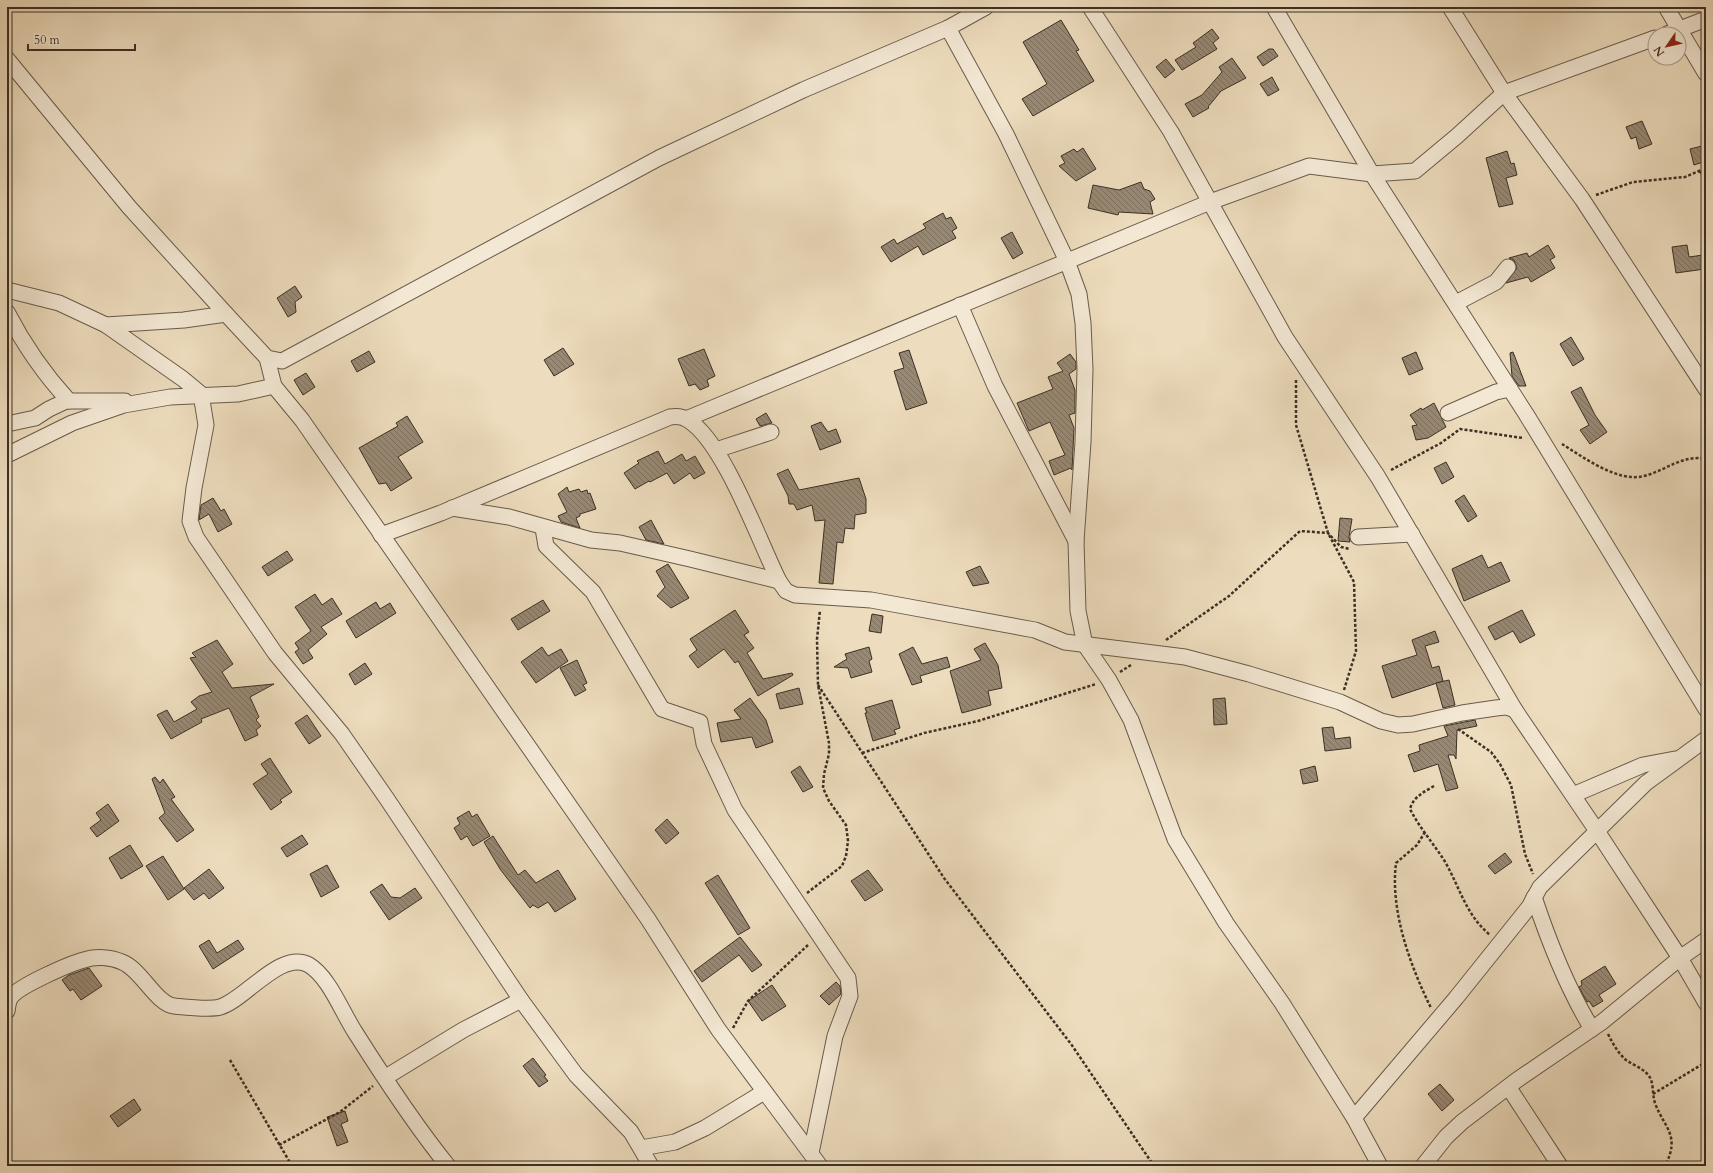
<svg xmlns="http://www.w3.org/2000/svg" width="1713" height="1173" viewBox="0 0 1713 1173" font-family="Cardo,serif">
  <style>
    .building { fill: url(#building-back-hatch); stroke: #3b3025 }
    .lines { fill: none; stroke-linecap: round; stroke-linejoin: round }
    .street-casing { stroke: #685b4b; stroke-width: 17 }
    .path { stroke: #3b3025; stroke-width: 2.5; stroke-dasharray: 3 2; stroke-linecap: butt }
    .street { stroke: #f3e8d4; stroke-width: 15 }
  </style>
  <defs>
    <pattern id="building-back-hatch" width="6" height="6" patternUnits="userSpaceOnUse"><rect width="6" height="6" fill="#988974"/><path d="M-1 5l2 2M0 0l6 6M5-1l2 2" fill="none" stroke="#7d705f"/></pattern>
  </defs>
  <rect width="100%" height="100%" fill="#eddcbd"/>
  <filter id="stains"><feTurbulence type="fractalNoise" baseFrequency=".005" numOctaves="4"/><feColorMatrix values="0 0 0 0 .2 0 0 0 0 .09 0 0 0 0 .02 0 0 0 .5 -.17"/></filter>
  <radialGradient id="worn" r=".72"><stop offset=".6" stop-color="#630" stop-opacity="0"/><stop offset="1" stop-color="#630" stop-opacity=".3"/></radialGradient>
  <!-- building -->
  <g class="building">
    <path d="M 1061,20 L 1079,50 L 1076,51 L 1094,81 L 1033,116 L 1022,99 L 1047,84 L 1023,42 Z"/>
    <path d="M 1212,29 L 1219,38 L 1213,43 L 1217,49 L 1182,70 L 1175,60 L 1196,47 L 1193,43 Z"/>
    <path d="M 1269,49 L 1273,49 L 1278,56 L 1263,66 L 1257,57 Z"/>
    <path d="M 1232,58 L 1246,78 L 1221,91 L 1208,107 L 1209,108 L 1193,117 L 1185,104 L 1202,95 L 1222,72 L 1219,67 Z"/>
    <path d="M 1166,59 L 1175,70 L 1165,78 L 1156,67 Z"/>
    <path d="M 1272,77 L 1279,90 L 1268,96 L 1260,84 Z"/>
    <path d="M 1642,121 L 1652,144 L 1639,149 L 1636,137 L 1631,139 L 1626,127 Z"/>
    <path d="M 1706,145 L 1706,161 L 1694,165 L 1690,149 Z"/>
    <path d="M 1083,148 L 1096,169 L 1076,181 L 1059,166 L 1065,163 L 1061,156 L 1074,149 L 1077,152 Z"/>
    <path d="M 1507,151 L 1511,164 L 1514,163 L 1517,175 L 1506,178 L 1513,204 L 1499,207 L 1486,158 Z"/>
    <path d="M 1141,182 L 1144,189 L 1150,191 L 1155,199 L 1150,202 L 1153,214 L 1119,212 L 1118,215 L 1088,208 L 1093,185 L 1119,190 Z"/>
    <path d="M 943,213 L 946,219 L 951,217 L 957,228 L 952,231 L 956,238 L 923,255 L 918,246 L 891,262 L 881,247 L 894,239 L 897,244 L 926,228 L 923,224 Z"/>
    <path d="M 1012,232 L 1023,253 L 1013,259 L 1001,238 Z"/>
    <path d="M 1548,245 L 1555,257 L 1550,260 L 1555,268 L 1531,282 L 1528,277 L 1506,283 L 1517,268 L 1514,260 L 1509,258 L 1527,253 L 1529,257 Z"/>
    <path d="M 1687,245 L 1689,257 L 1703,255 L 1705,269 L 1676,273 L 1672,247 Z"/>
    <path d="M 295,286 L 302,297 L 295,302 L 296,312 L 288,317 L 277,298 Z"/>
    <path d="M 1571,337 L 1584,359 L 1573,366 L 1560,344 Z"/>
    <path d="M 563,348 L 574,364 L 554,376 L 544,360 Z"/>
    <path d="M 704,349 L 715,376 L 707,380 L 709,386 L 700,390 L 695,384 L 689,386 L 678,359 Z"/>
    <path d="M 909,350 L 927,403 L 906,410 L 894,371 L 904,368 L 899,353 Z"/>
    <path d="M 369,351 L 375,362 L 357,372 L 351,361 Z"/>
    <path d="M 1416,352 L 1423,369 L 1409,375 L 1402,358 Z"/>
    <path d="M 1513,352 L 1526,386 L 1519,386 L 1512,376 L 1510,353 Z"/>
    <path d="M 1070,354 L 1076,362 L 1076,369 L 1069,374 L 1075,390 L 1075,413 L 1069,415 L 1074,428 L 1072,470 L 1071,468 L 1054,475 L 1049,461 L 1065,455 L 1050,422 L 1029,431 L 1017,403 L 1053,389 L 1048,377 L 1063,371 L 1057,363 Z"/>
    <path d="M 306,373 L 315,387 L 303,395 L 294,380 Z"/>
    <path d="M 1581,387 L 1595,415 L 1607,432 L 1590,444 L 1580,430 L 1589,425 L 1571,392 Z"/>
    <path d="M 1434,403 L 1446,427 L 1428,438 L 1416,440 L 1412,426 L 1417,425 L 1410,415 L 1421,408 L 1422,410 Z"/>
    <path d="M 766,413 L 772,423 L 760,426 L 756,419 Z"/>
    <path d="M 407,416 L 423,442 L 398,457 L 412,478 L 391,491 L 386,483 L 379,484 L 359,448 L 398,426 L 396,423 Z"/>
    <path d="M 821,422 L 828,432 L 836,429 L 841,442 L 820,450 L 811,426 Z"/>
    <path d="M 658,451 L 665,464 L 682,454 L 686,461 L 695,456 L 705,473 L 694,479 L 690,473 L 674,484 L 667,473 L 650,482 L 649,481 L 635,489 L 624,473 L 639,463 L 637,461 Z"/>
    <path d="M 1446,462 L 1454,477 L 1442,484 L 1434,468 Z"/>
    <path d="M 788,469 L 799,490 L 859,478 L 866,499 L 866,513 L 855,515 L 854,529 L 845,528 L 843,543 L 837,542 L 833,584 L 819,583 L 825,520 L 815,521 L 812,505 L 797,510 L 794,504 L 789,504 L 788,496 L 777,474 Z"/>
    <path d="M 567,487 L 569,492 L 579,489 L 581,492 L 587,490 L 588,494 L 590,493 L 596,509 L 580,514 L 580,516 L 576,518 L 580,528 L 561,522 L 558,516 L 567,512 L 558,494 Z"/>
    <path d="M 1464,495 L 1477,516 L 1468,522 L 1455,501 Z"/>
    <path d="M 213,498 L 221,511 L 224,509 L 232,524 L 218,532 L 209,514 L 199,520 L 201,505 Z"/>
    <path d="M 1340,518 L 1352,519 L 1349,537 L 1350,542 L 1338,541 Z"/>
    <path d="M 651,520 L 664,544 L 646,540 L 639,527 Z"/>
    <path d="M 287,551 L 293,560 L 268,576 L 262,567 Z"/>
    <path d="M 1482,555 L 1488,568 L 1501,562 L 1510,581 L 1464,601 L 1452,569 Z"/>
    <path d="M 668,564 L 689,598 L 671,608 L 657,596 L 665,587 L 656,571 Z"/>
    <path d="M 980,566 L 989,583 L 973,586 L 966,572 Z"/>
    <path d="M 315,594 L 322,605 L 332,598 L 342,614 L 321,627 L 327,634 L 308,650 L 313,658 L 303,664 L 295,652 L 299,649 L 295,643 L 311,631 L 295,607 Z"/>
    <path d="M 543,600 L 550,611 L 518,630 L 511,619 Z"/>
    <path d="M 376,602 L 380,609 L 390,603 L 396,613 L 356,638 L 346,621 Z"/>
    <path d="M 735,610 L 749,632 L 744,635 L 754,648 L 747,653 L 763,679 L 792,673 L 793,675 L 758,696 L 738,661 L 735,663 L 724,649 L 698,668 L 689,656 L 697,650 L 690,639 Z"/>
    <path d="M 1522,610 L 1535,635 L 1520,643 L 1513,631 L 1495,640 L 1488,627 Z"/>
    <path d="M 872,614 L 883,616 L 881,633 L 869,631 Z"/>
    <path d="M 1435,631 L 1439,642 L 1425,646 L 1432,668 L 1439,666 L 1443,681 L 1392,698 L 1382,666 L 1417,655 L 1412,640 Z"/>
    <path d="M 217,640 L 233,664 L 222,672 L 232,688 L 274,684 L 250,697 L 259,717 L 256,720 L 261,726 L 256,730 L 258,735 L 245,741 L 229,708 L 201,719 L 202,722 L 171,739 L 157,715 L 167,710 L 174,722 L 197,709 L 191,702 L 199,696 L 212,692 L 190,658 L 196,657 L 192,653 Z"/>
    <path d="M 985,643 L 998,665 L 1002,688 L 988,691 L 991,705 L 962,713 L 950,671 L 981,660 L 974,649 Z"/>
    <path d="M 542,647 L 548,656 L 561,649 L 568,661 L 536,683 L 521,662 Z"/>
    <path d="M 869,647 L 872,659 L 869,661 L 872,672 L 851,678 L 848,668 L 834,667 L 847,659 L 845,654 Z"/>
    <path d="M 913,647 L 922,664 L 947,657 L 950,667 L 920,676 L 922,682 L 912,685 L 899,654 Z"/>
    <path d="M 577,660 L 587,683 L 583,685 L 586,690 L 575,696 L 560,668 Z"/>
    <path d="M 365,663 L 372,674 L 355,685 L 349,674 Z"/>
    <path d="M 1449,680 L 1455,705 L 1443,708 L 1436,683 Z"/>
    <path d="M 799,688 L 803,704 L 780,709 L 776,694 Z"/>
    <path d="M 750,698 L 766,720 L 773,742 L 756,748 L 752,737 L 721,742 L 717,723 L 741,719 L 734,710 Z"/>
    <path d="M 1225,698 L 1227,724 L 1214,725 L 1213,699 Z"/>
    <path d="M 892,700 L 900,728 L 894,730 L 896,734 L 873,741 L 865,713 L 867,713 L 865,708 Z"/>
    <path d="M 307,715 L 321,736 L 309,744 L 295,723 Z"/>
    <path d="M 1475,720 L 1477,726 L 1457,730 L 1456,759 L 1454,755 L 1448,755 L 1458,788 L 1446,791 L 1438,764 L 1414,772 L 1408,755 L 1420,751 L 1419,745 L 1448,736 L 1444,726 Z"/>
    <path d="M 1333,727 L 1335,739 L 1350,737 L 1351,748 L 1325,751 L 1322,728 Z"/>
    <path d="M 270,758 L 292,792 L 280,800 L 282,802 L 271,810 L 253,784 L 268,774 L 261,764 Z"/>
    <path d="M 800,766 L 813,787 L 803,792 L 791,772 Z"/>
    <path d="M 1315,766 L 1318,781 L 1303,784 L 1300,770 Z"/>
    <path d="M 155,777 L 160,783 L 163,779 L 175,797 L 171,799 L 194,830 L 177,842 L 159,818 L 165,813 L 152,779 Z"/>
    <path d="M 108,804 L 119,821 L 97,837 L 90,828 L 101,820 L 96,813 Z"/>
    <path d="M 469,811 L 472,817 L 477,814 L 490,836 L 473,846 L 467,836 L 461,840 L 454,828 L 460,824 L 457,818 Z"/>
    <path d="M 667,819 L 679,833 L 666,844 L 655,830 Z"/>
    <path d="M 302,835 L 308,844 L 287,857 L 281,848 Z"/>
    <path d="M 493,836 L 518,875 L 525,870 L 536,883 L 558,870 L 576,899 L 555,912 L 548,902 L 538,908 L 533,905 L 530,908 L 500,869 L 484,842 Z"/>
    <path d="M 130,845 L 143,866 L 121,879 L 109,858 Z"/>
    <path d="M 1505,853 L 1512,862 L 1495,874 L 1488,866 Z"/>
    <path d="M 163,856 L 184,889 L 168,900 L 146,866 Z"/>
    <path d="M 327,865 L 339,887 L 321,897 L 310,874 Z"/>
    <path d="M 209,869 L 224,888 L 209,899 L 204,893 L 194,900 L 184,888 Z"/>
    <path d="M 868,870 L 883,890 L 865,901 L 851,881 Z"/>
    <path d="M 718,875 L 750,928 L 738,935 L 705,883 Z"/>
    <path d="M 382,884 L 391,897 L 400,898 L 415,888 L 422,898 L 389,920 L 370,892 Z"/>
    <path d="M 740,937 L 762,965 L 752,972 L 739,955 L 702,982 L 694,971 Z"/>
    <path d="M 209,940 L 217,953 L 238,940 L 244,949 L 213,969 L 199,946 Z"/>
    <path d="M 1605,966 L 1616,984 L 1599,995 L 1603,1001 L 1593,1007 L 1589,1001 L 1587,1002 L 1579,987 L 1582,985 L 1581,981 Z"/>
    <path d="M 89,968 L 102,986 L 81,1000 L 73,989 L 70,991 L 62,980 L 69,975 Z"/>
    <path d="M 836,982 L 840,986 L 841,994 L 829,1005 L 820,996 Z"/>
    <path d="M 772,985 L 786,1006 L 762,1021 L 748,1001 Z"/>
    <path d="M 533,1058 L 546,1075 L 544,1076 L 548,1081 L 539,1087 L 523,1066 Z"/>
    <path d="M 1440,1084 L 1454,1100 L 1442,1111 L 1428,1094 Z"/>
    <path d="M 134,1099 L 141,1110 L 118,1127 L 110,1116 Z"/>
    <path d="M 345,1111 L 348,1121 L 341,1124 L 348,1142 L 337,1146 L 327,1117 Z"/>
  </g>
  <g class="lines">
    <defs>
      <g id="street">
        <path d="M 1090,7 L 1171,132 L 1285,337 L 1378,477 L 1515,710 L 1597,831 L 1680,958 L 1706,1003"/>
        <path d="M 1274,7 L 1372,174 L 1526,414 L 1706,709"/>
        <path d="M 1450,7 L 1504,93 L 1582,199 L 1706,389"/>
        <path d="M 1666,7 L 1706,74"/>
        <path d="M 948,28 L 1006,134 L 1067,261 L 1079,294 L 1083,323 L 1085,369 L 1083,442 L 1076,541 L 1078,611 L 1085,645 L 1109,680 L 1131,720 L 1175,839 L 1226,923 L 1282,1003 L 1354,1118 L 1380,1166"/>
        <path d="M 1667,34 L 1706,19"/>
        <path d="M 7,59 L 129,207 L 226,314 L 267,358 L 282,361 L 659,158 L 803,90 L 948,28 L 986,7"/>
        <path d="M 7,290 L 59,303 L 106,325 L 184,320 L 226,314"/>
        <path d="M 1456,303 L 1496,282 L 1508,267"/>
        <path d="M 960,305 L 995,386 L 1076,541"/>
        <path d="M 7,312 C 24,345 44,374 69,401"/>
        <path d="M 106,325 L 183,379 L 201,394 L 206,425 L 194,488 L 190,521 L 196,537 L 275,653 L 342,734 L 387,799 L 521,1000 L 576,1075 L 631,1132 L 651,1166"/>
        <path d="M 267,358 L 274,386 L 302,420 L 648,919 L 718,1029 L 820,1166"/>
        <path d="M 1448,413 L 1496,392 L 1510,389"/>
        <path d="M 686,419 L 1210,202 L 1309,166 L 1372,174 L 1415,171 L 1457,136 L 1504,93 L 1655,38"/>
        <path d="M 7,424 L 35,418 L 49,409 L 66,401 L 125,401"/>
        <path d="M 716,450 L 771,432"/>
        <path d="M 7,455 L 72,423 L 124,405 L 170,397 L 238,394 L 274,386"/>
        <path d="M 452,508 L 509,517 L 591,540 L 620,543 L 690,559 L 779,581"/>
        <path d="M 543,528 L 546,546 L 593,592 L 662,709 L 700,722 L 704,744 L 735,810 L 848,978 L 850,996 L 835,1036 L 811,1153"/>
        <path d="M 381,535 L 441,513 L 670,417 C 676,416 682,416 688,420 C 724,442 759,541 779,581 L 786,591 L 795,595 L 871,600 L 1035,630 L 1065,642 L 1185,657 L 1249,674 L 1340,702 L 1381,721 L 1398,725 L 1413,724 L 1462,713 L 1496,708 L 1506,707 L 1515,710"/>
        <path d="M 1358,537 L 1412,534"/>
        <path d="M 1573,795 L 1643,765 L 1675,759"/>
        <path d="M 1534,897 C 1549,942 1567,988 1592,1029"/>
        <path d="M 7,1011 C 8,1006 8,1001 11,997 C 19,986 69,964 84,960 C 95,956 111,957 122,962 C 141,969 156,1004 174,1006 C 185,1007 210,1010 220,1007 C 245,1000 281,949 309,965 C 329,977 342,1012 355,1032 C 384,1078 414,1124 448,1166"/>
        <path d="M 386,1077 L 463,1030 L 521,1000"/>
        <path d="M 1509,1088 L 1560,1166"/>
        <path d="M 1354,1118 L 1456,998 L 1529,907 L 1540,887 L 1646,783 L 1706,739"/>
        <path d="M 641,1148 L 675,1142 L 705,1128 L 764,1092"/>
        <path d="M 1423,1166 L 1446,1137 L 1462,1122 L 1517,1080 L 1602,1022 L 1680,958 L 1706,940"/>
      </g>
    </defs>
    <!-- street casing -->
    <use href="#street" class="street-casing"/>
    <!-- path -->
    <g class="path">
      <path d="M 1699,171 L 1706,177"/>
      <path d="M 1596,195 L 1633,182 L 1685,177 L 1706,168"/>
      <path d="M 1296,380 L 1296,425 L 1328,533 L 1354,582 L 1356,651 L 1344,690"/>
      <path d="M 1562,444 C 1583,457 1618,483 1644,476 C 1665,471 1683,454 1706,459"/>
      <path d="M 1391,470 L 1441,443 L 1460,429 L 1523,438"/>
      <path d="M 1166,640 L 1229,596 L 1300,531 L 1328,533 L 1341,547 L 1350,549"/>
      <path d="M 1120,672 L 1131,665"/>
      <path d="M 818,685 L 944,878 L 1071,1044 L 1154,1166"/>
      <path d="M 1458,729 L 1491,752 L 1500,764 L 1511,785 L 1525,854 L 1533,874"/>
      <path d="M 862,753 L 924,733 L 978,721 L 1096,684"/>
      <path d="M 1434,786 C 1424,792 1413,797 1410,809 C 1419,827 1433,843 1444,860 C 1460,887 1465,914 1490,935"/>
      <path d="M 1425,832 L 1417,845 L 1396,863 C 1390,911 1410,965 1431,1008"/>
      <path d="M 807,893 L 842,866 L 846,856 L 848,841 L 846,825 L 829,801 L 823,788 L 824,774 L 829,754 L 829,743 L 818,685 L 817,639 L 820,610"/>
      <path d="M 733,1028 L 748,1001 L 808,945"/>
      <path d="M 1608,1034 C 1613,1044 1618,1053 1626,1060 C 1633,1065 1643,1068 1649,1076 C 1654,1083 1652,1094 1655,1103 C 1664,1128 1681,1135 1665,1166"/>
      <path d="M 230,1060 L 292,1166"/>
      <path d="M 1653,1094 L 1706,1062"/>
      <path d="M 279,1145 L 340,1112 L 373,1086"/>
    </g>
    <!-- street -->
    <use href="#street" class="street"/>
  </g>
  <!-- margin -->
  <rect width="1713" height="1173" fill="none" stroke="#eddcbd" stroke-width="24"/>
  <rect x="8" y="8" width="1697" height="1157" fill="none" stroke="#3b3025" stroke-width="2"/>
  <rect x="12" y="12" width="1689" height="1149" fill="none" stroke="#3b3025"/>
  <!-- north arrow -->
  <g transform="translate(1667 46) rotate(236)"><circle r="19" fill="#f3e8d4" stroke="#a99e8e"/>
  <path d="M0-3L7 15L0 10L-7 15Z" fill="#8f2418"/>
  <text y="-6" font-size="11" font-weight="bold" text-anchor="middle" fill="#3b3025">N</text>
  </g>
  <!-- scale -->
  <path d="M28 44v6h107v-6" fill="none" stroke="#3b3025" stroke-width="2"/>
  <text x="34" y="44" font-size="12" fill="#3b3025" stroke="#f3e8d4" stroke-width="3" paint-order="stroke">50 m</text>
  <rect width="100%" height="100%" filter="url(#stains)"/>
  <rect width="100%" height="100%" fill="url(#worn)"/>
</svg>
